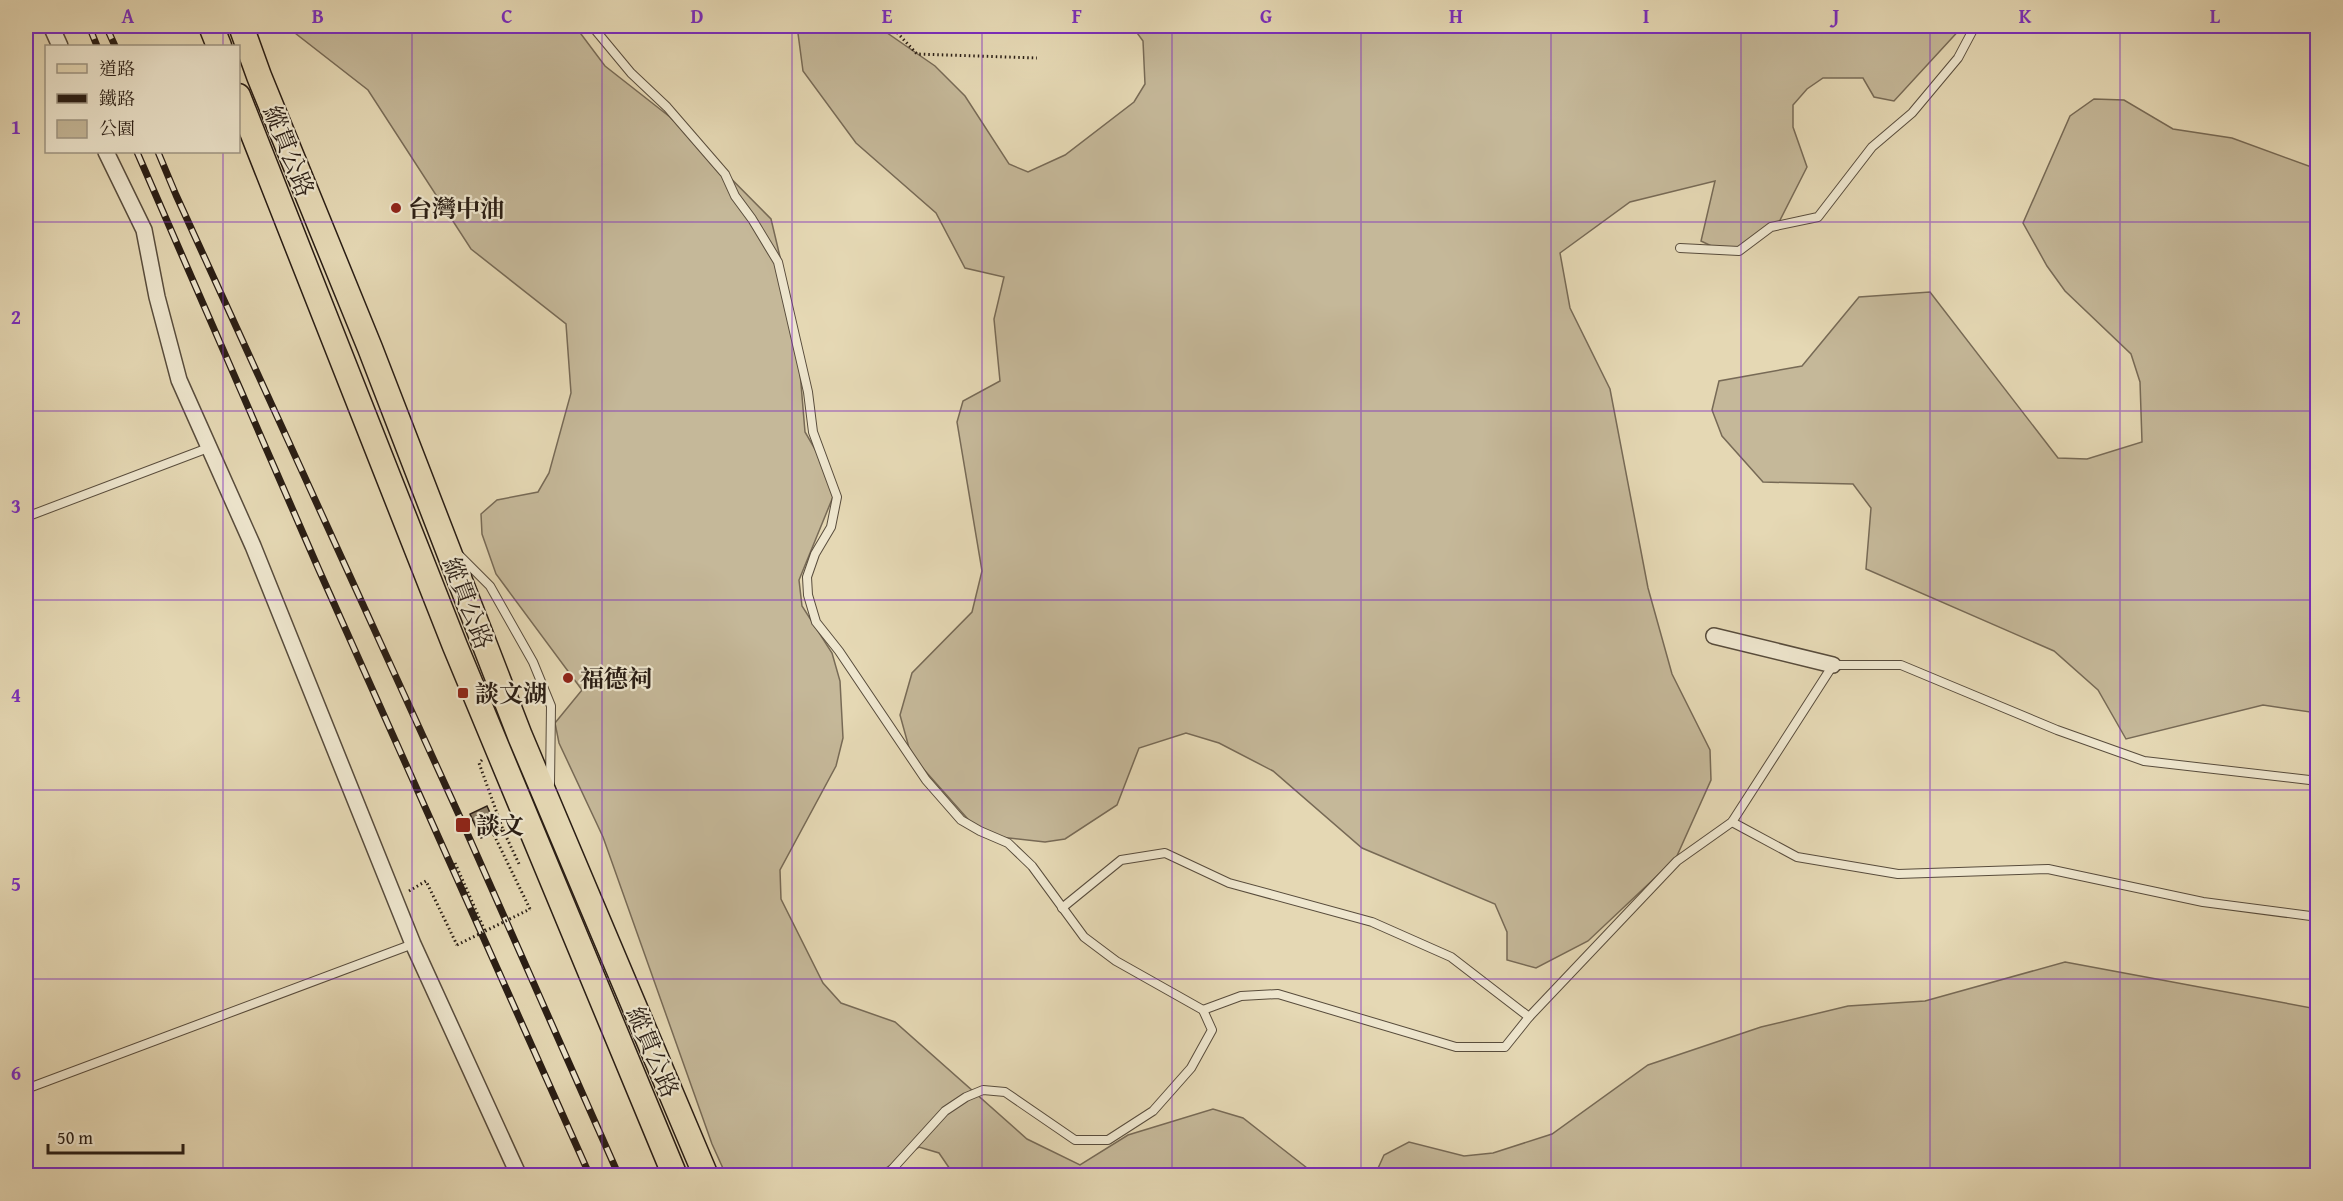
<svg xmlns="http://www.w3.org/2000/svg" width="2343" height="1201" viewBox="0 0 2343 1201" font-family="'Gentium Book Plus','Noto Serif TC',serif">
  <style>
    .green { fill: #c5b899; stroke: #776a56; stroke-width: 1.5 }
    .building { fill: #8b7e67; stroke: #291d14; stroke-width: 1.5 }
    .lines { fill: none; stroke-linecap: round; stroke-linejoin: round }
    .lane-casing { stroke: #584c3c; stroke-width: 10 }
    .street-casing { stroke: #584c3c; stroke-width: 18 }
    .primary-casing { stroke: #291d14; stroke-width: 27 }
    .path { stroke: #291d14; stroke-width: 3; stroke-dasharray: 1.5 3; stroke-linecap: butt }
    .lane { stroke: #eee6ce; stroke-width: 8 }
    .street { stroke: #eee6ce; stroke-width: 15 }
    .primary { stroke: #e5d8b4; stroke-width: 24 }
    .rail-casing { stroke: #291d14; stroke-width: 7 }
    .rail { stroke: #eee6ce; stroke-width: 4.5; stroke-dasharray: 14; stroke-linecap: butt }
    .path-bridge { stroke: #291d14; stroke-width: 3; stroke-dasharray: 1.5 3; stroke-linecap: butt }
    .grid { fill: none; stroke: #7b2cbf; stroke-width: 1.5; stroke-opacity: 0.55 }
    .poi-dot { fill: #8f2418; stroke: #eee6ce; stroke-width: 2 }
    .labels { text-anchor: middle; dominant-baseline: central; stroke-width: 4.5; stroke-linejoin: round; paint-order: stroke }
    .street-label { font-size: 24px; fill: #291d14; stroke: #eee6ce }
    .poi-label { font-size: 24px; font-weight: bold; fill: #291d14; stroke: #eee6ce; text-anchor: start }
    .neatline { fill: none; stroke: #7b2cbf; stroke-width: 2 }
    .grid-label { font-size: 20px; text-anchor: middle; font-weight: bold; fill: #7b2cbf }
  </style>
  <rect width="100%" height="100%" fill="#e5d8b4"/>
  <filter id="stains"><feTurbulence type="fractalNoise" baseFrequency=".00333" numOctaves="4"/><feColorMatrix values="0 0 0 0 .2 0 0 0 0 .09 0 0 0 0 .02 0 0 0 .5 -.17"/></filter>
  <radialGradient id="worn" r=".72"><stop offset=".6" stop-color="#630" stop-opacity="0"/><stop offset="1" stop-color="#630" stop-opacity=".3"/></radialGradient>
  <!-- green -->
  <g class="green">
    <path d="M 286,26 L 575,26 L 605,66 L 670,117 L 771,219 L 796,324 L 805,432 L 837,487 L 799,580 L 802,606 L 832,653 L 840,681 L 843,738 L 836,766 L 780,870 L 781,899 L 823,983 L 841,1003 L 895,1022 L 1027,1139 L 1080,1165 L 1128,1135 L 1213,1109 L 1243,1118 L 1316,1175 L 954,1175 L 939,1153 L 919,1147 L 886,1168 L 880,1175 L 726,1175 L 712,1144 L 603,837 L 559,743 L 555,723 L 582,690 L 496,574 L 482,534 L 481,514 L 497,500 L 538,492 L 549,473 L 571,393 L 566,324 L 471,249 L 368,90 Z"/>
    <path d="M 797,26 L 877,26 L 935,66 L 965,96 L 1009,164 L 1028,172 L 1065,155 L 1134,102 L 1145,84 L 1143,41 L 1132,26 L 1963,26 L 1894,101 L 1874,97 L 1863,78 L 1823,78 L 1807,89 L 1793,105 L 1793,127 L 1807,167 L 1777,226 L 1728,254 L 1701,241 L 1715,181 L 1630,202 L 1560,253 L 1570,308 L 1610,389 L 1648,588 L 1672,674 L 1710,750 L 1711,780 L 1676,858 L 1588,941 L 1536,968 L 1507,960 L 1507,932 L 1495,904 L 1362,848 L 1273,771 L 1219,743 L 1186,733 L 1139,748 L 1117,805 L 1065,839 L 1045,842 L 982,835 L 911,755 L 900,715 L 912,673 L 972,612 L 982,571 L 957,422 L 963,401 L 1000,381 L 994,319 L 1004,277 L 965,268 L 936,213 L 856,143 L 803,71 Z"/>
    <path d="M 2094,99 L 2124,100 L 2173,129 L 2232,138 L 2317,169 L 2317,713 L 2263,705 L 2126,739 L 2098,690 L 2054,651 L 1866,569 L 1871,508 L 1853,484 L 1763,482 L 1722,436 L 1712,410 L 1719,381 L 1802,366 L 1859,297 L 1930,292 L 2058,458 L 2087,459 L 2142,442 L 2140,382 L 2131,354 L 2065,291 L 2047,266 L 2023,223 L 2070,116 Z"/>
    <path d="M 2065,962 L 2317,1009 L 2317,1175 L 1375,1175 L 1384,1155 L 1409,1142 L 1464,1156 L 1493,1153 L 1552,1134 L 1648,1065 L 1761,1027 L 1848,1006 L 1925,1001 Z"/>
  </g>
  <!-- building -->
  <path class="building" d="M 487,806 L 498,831 L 481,838 L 470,814 Z"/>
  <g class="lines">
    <defs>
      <g id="lane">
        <path d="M 592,26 L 631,73 L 667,107 L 725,174 L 735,196 L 752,219 L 778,262 L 808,392 L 813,432 L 837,497 L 831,527 L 815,554 L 807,577 L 808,595 L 816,622 L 839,651 L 926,780 L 961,820 L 980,831 L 1008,843 L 1032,866 L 1084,937 L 1116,961 L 1203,1010 L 1212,1030 L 1191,1068 L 1153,1111 L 1108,1140 L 1075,1140 L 1005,1092 L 983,1090 L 966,1097 L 945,1111 L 886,1176"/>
        <path d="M 1680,248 L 1739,251 L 1771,227 L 1818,217 L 1872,147 L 1912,113 L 1958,58 L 1975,26"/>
        <path d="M 26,517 L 208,448"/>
        <path d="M 460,556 L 490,586 L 533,662 L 551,706 L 550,784"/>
        <path d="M 1732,822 L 1797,857 L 1898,874 L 2048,869 L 2203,902 L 2318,917"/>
        <path d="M 1062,908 L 1121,860 L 1165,853 L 1229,883 L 1372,922 L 1451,957 L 1529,1017"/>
        <path d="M 1203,1010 L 1241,996 L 1278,994 L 1456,1047 L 1505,1047 L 1529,1017 L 1677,861 L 1732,822 L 1833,665 L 1901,665 L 2057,730 L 2144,761 L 2318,781"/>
        <path d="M 26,1089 L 413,944"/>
      </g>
      <g id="street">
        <path d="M 51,26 L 60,46"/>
        <path d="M 106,152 L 144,230 L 157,297 L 179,380 L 253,546 L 413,944 L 519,1176"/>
        <path d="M 1714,636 L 1833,665"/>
      </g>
      <g id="primary">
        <path d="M 211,26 L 219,46"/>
        <path d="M 241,26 L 259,76 L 370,348 L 520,736 L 706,1176"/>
        <path d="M 238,96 L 455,646 L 675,1176"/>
      </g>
    </defs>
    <!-- lane casing -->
    <use href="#lane" class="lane-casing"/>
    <!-- street casing -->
    <use href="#street" class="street-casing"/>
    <!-- primary casing -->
    <use href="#primary" class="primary-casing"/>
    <!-- path -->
    <g class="path">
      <path d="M 891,26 L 917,54 L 1037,58"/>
      <path d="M 482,760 L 479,763 L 503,830 L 494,835 L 530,909"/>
      <path d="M 503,830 L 520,866"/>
      <path d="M 455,863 L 485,931"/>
      <path d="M 409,891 L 426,881 L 457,945"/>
    </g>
    <!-- lane -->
    <use href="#lane" class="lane"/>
    <!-- street -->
    <use href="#street" class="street"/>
    <!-- primary -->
    <use href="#primary" class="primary"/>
    <defs>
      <g id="rail">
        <path d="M 89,26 L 97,46"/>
        <path d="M 106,26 L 115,46"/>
        <path d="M 137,152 L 319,570 L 590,1176"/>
        <path d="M 158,152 L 176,195 L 464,826 L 619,1176"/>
      </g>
    </defs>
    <!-- rail casing -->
    <use href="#rail" class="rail-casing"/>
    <!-- rail -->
    <use href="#rail" class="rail"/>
    <!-- path-bridge -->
    <path class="path-bridge" d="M 457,945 L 530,909"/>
  </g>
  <!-- grid -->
  <path class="grid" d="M 223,26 L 223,46M 412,26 L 412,1176M 602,26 L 602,1176M 792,26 L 792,1176M 982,26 L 982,1176M 1172,26 L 1172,1176M 1361,26 L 1361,1176M 1551,26 L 1551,1176M 1741,26 L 1741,1176M 1930,26 L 1930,1176M 2120,26 L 2120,1176M 223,152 L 223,1176M 26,222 L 2318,222M 26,411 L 2318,411M 26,600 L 2318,600M 26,790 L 2318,790M 26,979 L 2318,979"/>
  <!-- markers -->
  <g class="poi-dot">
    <circle cx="396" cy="208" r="6"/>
    <circle cx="568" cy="678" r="6"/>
    <rect x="457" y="687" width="12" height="12" rx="3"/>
    <rect x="455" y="817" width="16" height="16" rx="3"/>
  </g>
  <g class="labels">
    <!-- street labels -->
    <g class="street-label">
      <text transform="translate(289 151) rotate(68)">縱貫公路</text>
      <text transform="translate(468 603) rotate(69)">縱貫公路</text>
      <text transform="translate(653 1052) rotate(67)">縱貫公路</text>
    </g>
    <!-- poi labels -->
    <g class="poi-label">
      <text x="408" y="208">台灣中油</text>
      <text x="580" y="678">福德祠</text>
      <text x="475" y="693">談文湖</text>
      <text x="476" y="825">談文</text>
    </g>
  </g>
  <!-- margin -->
  <rect width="2343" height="1201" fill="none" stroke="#e5d8b4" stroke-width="66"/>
  <!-- legend -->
  <rect x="45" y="45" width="195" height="108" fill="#eee6ce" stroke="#9f9684" stroke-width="1.5"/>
  <rect x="57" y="64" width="30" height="9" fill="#e5d8b4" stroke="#9f9684" stroke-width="1.5"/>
  <text x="99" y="75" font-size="18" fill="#291d14">道路</text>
  <rect x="57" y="94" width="30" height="9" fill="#291d14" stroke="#9f9684" stroke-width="1.5"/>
  <text x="99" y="105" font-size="18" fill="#291d14">鐵路</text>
  <rect x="57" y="120" width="30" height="18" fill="#c5b899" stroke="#9f9684" stroke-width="1.5"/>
  <text x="99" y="135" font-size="18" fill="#291d14">公園</text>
  <!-- scale -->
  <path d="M48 1144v9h135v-9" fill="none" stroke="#291d14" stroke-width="3"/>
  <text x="57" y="1144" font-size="18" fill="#291d14" stroke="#eee6ce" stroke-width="4.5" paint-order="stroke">50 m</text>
  <rect x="33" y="33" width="2277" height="1135" class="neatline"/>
  <g class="grid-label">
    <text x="128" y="23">A</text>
    <text x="318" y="23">B</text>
    <text x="507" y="23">C</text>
    <text x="697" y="23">D</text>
    <text x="887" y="23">E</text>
    <text x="1077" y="23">F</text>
    <text x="1266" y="23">G</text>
    <text x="1456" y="23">H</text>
    <text x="1646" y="23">I</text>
    <text x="1836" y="23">J</text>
    <text x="2025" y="23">K</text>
    <text x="2215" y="23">L</text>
    <text x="16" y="134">1</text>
    <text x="16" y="324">2</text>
    <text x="16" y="513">3</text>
    <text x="16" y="702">4</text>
    <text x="16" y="891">5</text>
    <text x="16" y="1080">6</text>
  </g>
  <rect width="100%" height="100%" filter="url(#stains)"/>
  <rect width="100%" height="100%" fill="url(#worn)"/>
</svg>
